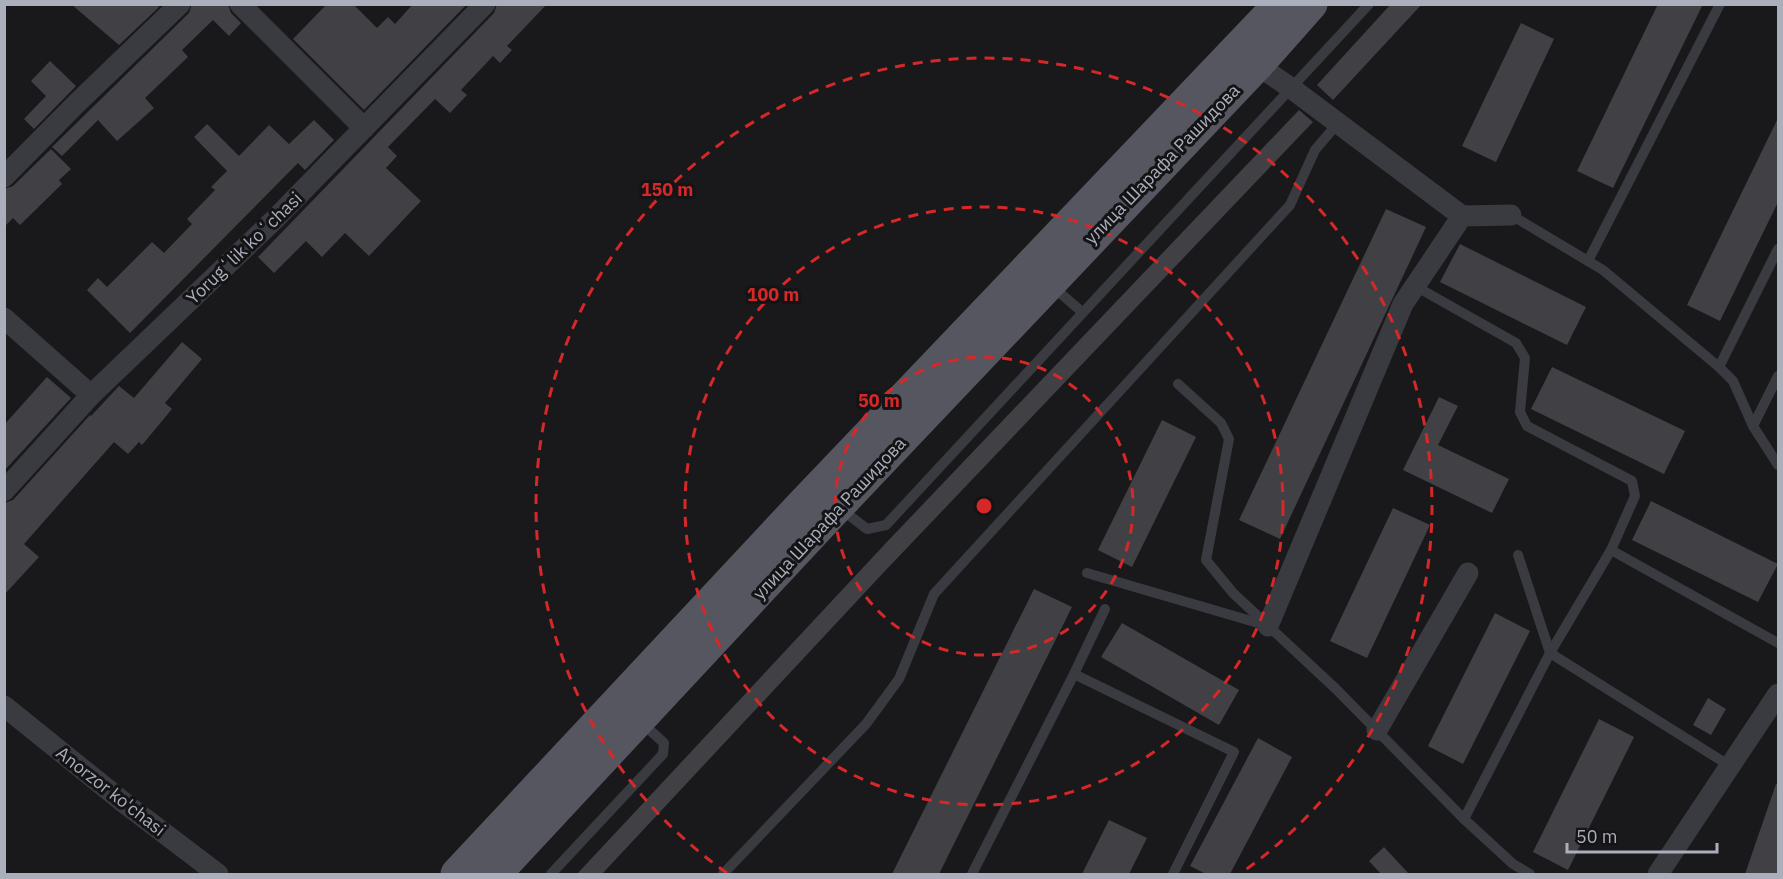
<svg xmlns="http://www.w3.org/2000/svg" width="1783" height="879" viewBox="0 0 1783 879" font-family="'IBM Plex Sans',sans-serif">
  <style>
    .building { fill: #414145 }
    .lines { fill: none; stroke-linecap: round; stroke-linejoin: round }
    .service { stroke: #3a3a41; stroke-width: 10 }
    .minor { stroke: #3a3a41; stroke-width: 21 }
    .primary { stroke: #565660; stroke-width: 33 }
    .ring { fill: none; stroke: #d62828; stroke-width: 3; stroke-dasharray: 10 8 }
    .labels { text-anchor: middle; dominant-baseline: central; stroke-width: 6; stroke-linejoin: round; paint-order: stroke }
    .street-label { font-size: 18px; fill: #abaebb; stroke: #141416 }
    .centre { fill: #d62828; stroke: #141416; stroke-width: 3 }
    .ring-label { font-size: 18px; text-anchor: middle; font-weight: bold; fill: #d62828; stroke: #141416; stroke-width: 6; stroke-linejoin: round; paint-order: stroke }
  </style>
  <rect width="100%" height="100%" fill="#19191b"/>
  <!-- building -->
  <g class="building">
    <path d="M 71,4 L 156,4 L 159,7 L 119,45 Z"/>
    <path d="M 192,4 L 228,4 L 231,13 L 241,23 L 229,36 L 213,20 L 182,50 L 188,57 L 145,98 L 154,108 L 117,141 L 98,120 L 62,156 L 52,147 L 189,13 Z"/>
    <path d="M 327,4 L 353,4 L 377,28 L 388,17 L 395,24 L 413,4 L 467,4 L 364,110 L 293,39 Z"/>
    <path d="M 497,4 L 547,4 L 507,46 L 512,50 L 500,63 L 493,56 L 461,90 L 467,95 L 450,113 L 435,99 L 388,147 L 397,156 L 386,168 L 421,201 L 369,256 L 345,233 L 322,257 L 306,241 L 274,273 L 258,257 L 494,13 Z"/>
    <path d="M 1391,4 L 1422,4 L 1333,100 L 1317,85 Z"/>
    <path d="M 1658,4 L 1703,4 L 1613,188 L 1577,171 Z"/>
    <path d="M 1521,23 L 1554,39 L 1496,162 L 1462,146 Z"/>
    <path d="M 50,61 L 76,86 L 34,129 L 24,119 L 46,96 L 31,81 Z"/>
    <path d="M 1299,110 L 1313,122 L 885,571 L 602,874 L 577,874 L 885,544 Z"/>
    <path d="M 1779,116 L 1779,200 L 1720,321 L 1687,305 Z"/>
    <path d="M 314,120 L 334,140 L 305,170 L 298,163 L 130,333 L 87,290 L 98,278 L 107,287 L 152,242 L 164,253 L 192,224 L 187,219 L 215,190 L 211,187 L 227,171 L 194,137 L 207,124 L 239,156 L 269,125 L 289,144 Z"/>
    <path d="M 51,149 L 71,169 L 59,180 L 62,184 L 20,225 L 13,218 L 4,227 L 4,189 L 13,186 Z"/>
    <path d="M 1386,209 L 1426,227 L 1280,539 L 1239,520 Z"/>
    <path d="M 1460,244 L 1586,307 L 1567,345 L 1440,282 Z"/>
    <path d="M 182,342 L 202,359 L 165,403 L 172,409 L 142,445 L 139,442 L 128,454 L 114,442 L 24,544 L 39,557 L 4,595 L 4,503 L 13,500 L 90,415 L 91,416 L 119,386 L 134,398 Z"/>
    <path d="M 1552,367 L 1685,431 L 1664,474 L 1531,409 Z"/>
    <path d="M 47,377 L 71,398 L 4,471 L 4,425 Z"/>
    <path d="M 1439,397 L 1458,406 L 1438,445 L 1509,479 L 1492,513 L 1403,470 Z"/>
    <path d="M 1162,420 L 1196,437 L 1132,567 L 1098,550 Z"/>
    <path d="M 1651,501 L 1778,564 L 1758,602 L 1632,540 Z"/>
    <path d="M 1393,508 L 1430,525 L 1367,658 L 1330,641 Z"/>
    <path d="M 1034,589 L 1072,607 L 939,874 L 892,874 Z"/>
    <path d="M 1495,613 L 1530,631 L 1463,764 L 1428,746 Z"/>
    <path d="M 1122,623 L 1239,690 L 1219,725 L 1101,657 Z"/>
    <path d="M 1708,698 L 1726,709 L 1711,735 L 1693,725 Z"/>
    <path d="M 1599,719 L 1634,737 L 1568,870 L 1533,852 Z"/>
    <path d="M 1258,738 L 1292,757 L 1230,874 L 1206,874 L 1190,866 Z"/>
    <path d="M 1776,784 L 1779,785 L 1779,874 L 1745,874 Z"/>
    <path d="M 1109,820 L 1147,838 L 1129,874 L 1082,874 Z"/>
    <path d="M 1384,847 L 1409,874 L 1381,874 L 1369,861 Z"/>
  </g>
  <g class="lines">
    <!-- service -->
    <g class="service">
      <path d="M 1511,215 L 1603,270 L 1719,367 L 1733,381 L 1753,426 L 1778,465"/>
      <path d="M 1588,261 L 1720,4"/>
      <path d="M 1051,285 L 1082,312"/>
      <path d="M 1415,286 L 1516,343 L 1525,358 L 1520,412 L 1527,426 L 1632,481 L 1635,496 L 1611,550 L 1550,653 L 1464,819"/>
      <path d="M 1719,367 L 1778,249"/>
      <path d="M 1178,384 L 1221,423 L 1229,439 L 1206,560 L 1233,593 L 1336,689 L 1464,819 L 1513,864 L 1530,874"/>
      <path d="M 1753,426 L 1778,376"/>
      <path d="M 841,509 L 867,529 L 886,525 L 1369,4"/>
      <path d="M 1611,550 L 1778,643"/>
      <path d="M 1518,555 L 1550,653 L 1730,766"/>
      <path d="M 1087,573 L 1265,625"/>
      <path d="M 1074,674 L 1105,609"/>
      <path d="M 551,874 L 663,754 L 664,743 L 641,722"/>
      <path d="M 723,874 L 866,724 L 899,679 L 934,594 L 1290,205 L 1315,150 L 1338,123"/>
      <path d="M 972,874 L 1074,674 L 1234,752 L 1173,874"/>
    </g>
    <!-- minor -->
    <g class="minor">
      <path d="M 240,4 L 364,128"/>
      <path d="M 1257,65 L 1291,88 L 1462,216"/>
      <path d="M 4,177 L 77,103 L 180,4"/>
      <path d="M 4,318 L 91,395"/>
      <path d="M 4,491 L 91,395 L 275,219 L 485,4"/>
      <path d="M 1268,626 L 1403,304 L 1462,216 L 1511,215"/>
      <path d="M 4,706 L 127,805 L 218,874"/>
      <path d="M 1377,730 L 1468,573"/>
      <path d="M 1658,874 L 1778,694"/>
    </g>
    <!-- primary -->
    <g class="primary">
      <path d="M 457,874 L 801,506 L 1280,4"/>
      <path d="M 495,874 L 821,524 L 1257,65 L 1311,4"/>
    </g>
  </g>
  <!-- distance rings -->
  <g class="ring">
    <circle cx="984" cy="506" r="149"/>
    <circle cx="984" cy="506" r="299"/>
    <path d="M727 873A448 448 0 1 1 1241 873"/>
  </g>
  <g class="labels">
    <!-- street labels -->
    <g class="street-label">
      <text transform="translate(1162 164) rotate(-46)">улица Шарафа Рашидова</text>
      <text transform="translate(244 248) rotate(-44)">Yorugʻlik koʻchasi</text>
      <text transform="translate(829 518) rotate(-47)">улица Шарафа Рашидова</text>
      <text transform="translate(111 791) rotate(38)">Anorzor ko'chasi</text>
    </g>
  </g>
  <circle cx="984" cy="506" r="9" class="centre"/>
  <g class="ring-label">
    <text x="667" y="196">150 m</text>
    <text x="773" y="301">100 m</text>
    <text x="879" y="407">50 m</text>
  </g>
  <!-- border -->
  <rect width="1783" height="879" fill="none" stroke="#abaebb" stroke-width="12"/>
  <!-- scale -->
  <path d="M1567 843v9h150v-9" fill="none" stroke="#abaebb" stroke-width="3"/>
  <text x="1576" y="843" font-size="18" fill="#abaebb" stroke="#141416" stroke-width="4.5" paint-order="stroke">50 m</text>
</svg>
